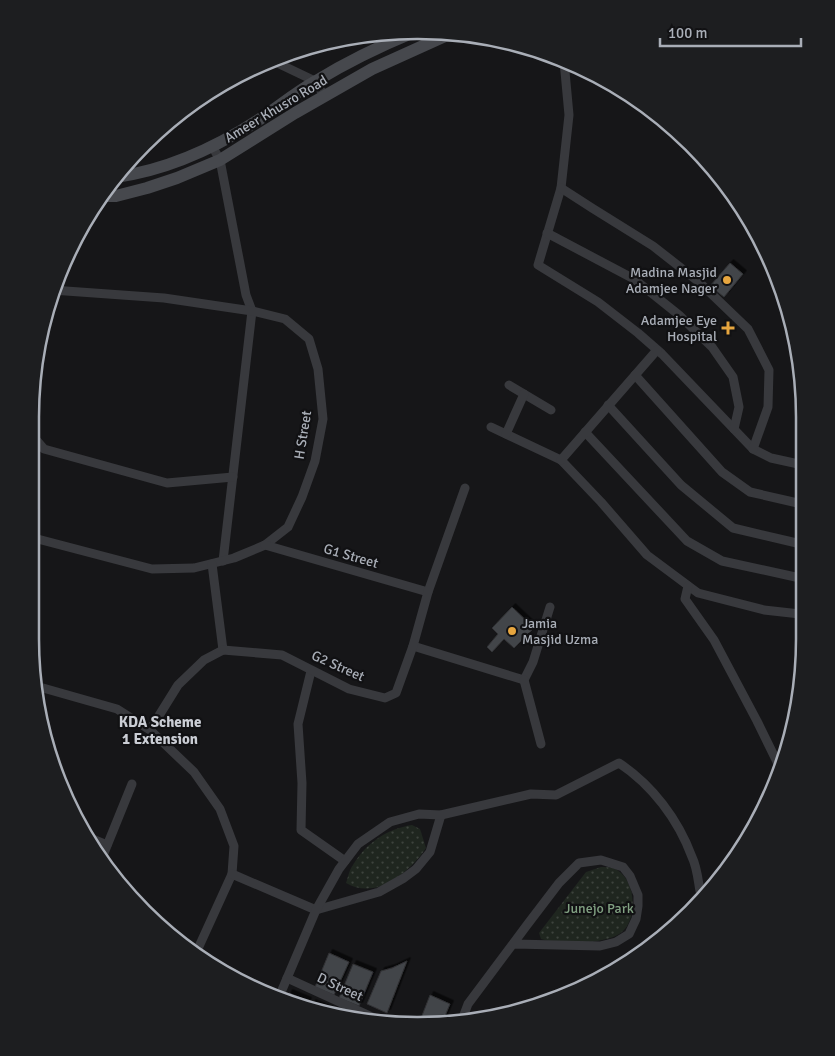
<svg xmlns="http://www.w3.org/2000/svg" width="835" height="1056" viewBox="0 0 835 1056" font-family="Signika,sans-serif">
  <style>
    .park { fill: url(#park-dots) }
    .building { fill: #434448; stroke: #303134; filter: url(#shadow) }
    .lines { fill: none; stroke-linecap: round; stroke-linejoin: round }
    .minor { stroke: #38393d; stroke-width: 9 }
    .secondary { stroke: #46484d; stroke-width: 12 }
    .poi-dot { fill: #e7a63f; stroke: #111113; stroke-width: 2 }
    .labels { text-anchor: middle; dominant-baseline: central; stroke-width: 4.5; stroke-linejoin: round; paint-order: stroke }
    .street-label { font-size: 14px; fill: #a9aeb7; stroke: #111113 }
    .poi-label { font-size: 14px; fill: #a9aeb7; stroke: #111113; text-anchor: end }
    .park-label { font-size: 14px; fill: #81a182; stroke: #111113 }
    .neighbourhood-label { font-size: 15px; font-weight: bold; fill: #cacdd4; stroke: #111113 }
    .rim { fill: none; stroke: #a9aeb7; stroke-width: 2.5 }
  </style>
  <defs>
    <pattern id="park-dots" width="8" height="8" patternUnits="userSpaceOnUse" patternTransform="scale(1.25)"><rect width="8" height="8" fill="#1f261f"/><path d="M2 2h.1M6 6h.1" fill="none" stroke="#3d433d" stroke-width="1.8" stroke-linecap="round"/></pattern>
    <filter id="shadow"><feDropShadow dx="3.5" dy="-3.5" stdDeviation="0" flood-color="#0009"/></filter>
  </defs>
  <rect width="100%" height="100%" fill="#161618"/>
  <!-- park -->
  <g class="park">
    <path d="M 412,825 L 420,829 L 426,848 C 410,872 376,901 346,883 C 348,878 349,870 353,865 C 366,843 387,829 412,825 Z"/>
    <path d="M 601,867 C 605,867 609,867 613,868 C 635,876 639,916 623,931 C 609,945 559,945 541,939 L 539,933 L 586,872 Z"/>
  </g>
  <!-- building -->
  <g class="building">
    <path d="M 730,263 L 743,274 L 724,297 L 710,286 Z"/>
    <path d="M 512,607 L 534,628 L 514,648 L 504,639 L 492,652 L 487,647 L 498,634 L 492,628 Z"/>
    <path d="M 329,953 L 349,962 L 334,995 L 315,987 Z"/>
    <path d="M 407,961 L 387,1013 L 367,1004 L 381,971 L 392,968 Z"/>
    <path d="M 353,964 L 373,972 L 359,1006 L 339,998 Z"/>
    <path d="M 289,993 L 308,1001 L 305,1008 L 286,1000 Z"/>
    <path d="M 430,995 L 450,1004 L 442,1023 L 418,1026 Z"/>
    <path d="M 312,1003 L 332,1011 L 330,1015 L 317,1013 L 310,1010 Z"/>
  </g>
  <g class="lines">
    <!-- minor -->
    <g class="minor">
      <path d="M 271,60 L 315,81 L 325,97"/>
      <path d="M 564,61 L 569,115 L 561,188 L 538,265 L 598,302 L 638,333 L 662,354 L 753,449 L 771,458 L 803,465"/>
      <path d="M 212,146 L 220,160 L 246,295 L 252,311 L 223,561"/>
      <path d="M 561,188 L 592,208 L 653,246 L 699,282 L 748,329 L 769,370 L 768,407 L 753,449"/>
      <path d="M 547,233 L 634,279 L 679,315 L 712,347 L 733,377 L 739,407 L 734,429"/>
      <path d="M 635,375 L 722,472 L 750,492 L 802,504"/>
      <path d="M 509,385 L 551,410"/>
      <path d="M 608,405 L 681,485 L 733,528 L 801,544"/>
      <path d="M 491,427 L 561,460 L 601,502 L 647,555 L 698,593 L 764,610 L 800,614"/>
      <path d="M 585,432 L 687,541 L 722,561 L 800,578"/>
      <path d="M 31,434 L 44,449 L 167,483 L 233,477"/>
      <path d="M 506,434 L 524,394"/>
      <path d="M 561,460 L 657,350"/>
      <path d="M 30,537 L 152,569 L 194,568 L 234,558 L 265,545 L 288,527 L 302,497 L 315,461 L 323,419 L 318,369 L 309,339 L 285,319 L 252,311 L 164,298 L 52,290"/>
      <path d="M 265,545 L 428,592"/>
      <path d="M 212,564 L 223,650"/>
      <path d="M 688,586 L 685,599 L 714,640 L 757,721 L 781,770"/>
      <path d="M 413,646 L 524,680 L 533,662 L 550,607"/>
      <path d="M 311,671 L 298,724 L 302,783 L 301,830 L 345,861"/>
      <path d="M 524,680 L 541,744"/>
      <path d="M 36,686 L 117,709 L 150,730 L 194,772 L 220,809 L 234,846 L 232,874 L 196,953"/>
      <path d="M 150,730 L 178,685 L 204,660 L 223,650 L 282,655 L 349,689 L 385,698 L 396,693 L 413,646 L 428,592 L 465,488"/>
      <path d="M 85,836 L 107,845"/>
      <path d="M 102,858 L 132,784"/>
      <path d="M 232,874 L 316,910 L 379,892 L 404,878 L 416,869 L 430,852 L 441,815"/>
      <path d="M 287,978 L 381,1021"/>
      <path d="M 279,997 L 316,910 L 339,869 L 358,844 L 390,822 L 419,814 L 441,815 L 531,794 L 556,795 L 619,763 C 652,785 678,819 692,857 C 697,867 698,880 700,891 L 704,895"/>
      <path d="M 462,1020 L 468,1004 L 527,925 L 559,883 L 579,863 L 601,860 L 623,867 L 630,876 L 638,895 L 638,906 L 636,919 L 629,934 L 616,942 L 600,946 L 514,944"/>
    </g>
    <!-- secondary -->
    <g class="secondary">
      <path d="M 116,177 C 168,170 221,145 266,115 C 282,104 298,91 316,81 C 347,62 380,46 414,32"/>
      <path d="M 102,196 L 116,196 L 147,188 L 177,178 L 220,160 L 295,113 L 372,69 L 445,36 L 460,34"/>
    </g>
  </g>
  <!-- markers -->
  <g class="poi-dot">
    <circle cx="727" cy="280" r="5"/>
    <path d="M725.5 320.5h5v5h5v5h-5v5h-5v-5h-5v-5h5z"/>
    <circle cx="512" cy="631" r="5"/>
  </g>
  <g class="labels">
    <!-- street labels -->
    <g class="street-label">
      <text transform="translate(276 109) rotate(-31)">Ameer Khusro Road</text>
      <text transform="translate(303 435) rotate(-81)">H Street</text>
      <text transform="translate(351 556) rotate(16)">G1 Street</text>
      <text transform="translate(338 666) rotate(24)">G2 Street</text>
      <text transform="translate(340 987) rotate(25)">D Street</text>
    </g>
    <!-- poi labels -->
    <g class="poi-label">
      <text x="717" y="272">Madina Masjid<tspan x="717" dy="16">Adamjee Nager</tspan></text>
      <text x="717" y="320">Adamjee Eye<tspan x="717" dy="16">Hospital</tspan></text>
      <text x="522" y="623" text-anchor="start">Jamia<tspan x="522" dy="16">Masjid Uzma</tspan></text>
    </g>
    <!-- park labels -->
    <g class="park-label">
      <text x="599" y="908">Junejo Park</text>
    </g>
    <!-- neighbourhood labels -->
    <g class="neighbourhood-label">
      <text x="160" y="722">KDA Scheme<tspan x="160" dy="17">1 Extension</tspan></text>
    </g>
  </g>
  <!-- crop -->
  <path d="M0 0H835V1056H0ZM417 39H418A378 378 0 0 1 796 417V639A378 378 0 0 1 418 1017H417A378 378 0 0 1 39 639V417A378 378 0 0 1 417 39Z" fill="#1d1e20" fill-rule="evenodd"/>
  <path class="rim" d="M417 39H418A378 378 0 0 1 796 417V639A378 378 0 0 1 418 1017H417A378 378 0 0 1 39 639V417A378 378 0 0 1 417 39Z"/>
  <!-- scale -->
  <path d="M660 38v8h141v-8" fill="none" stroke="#a9aeb7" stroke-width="2.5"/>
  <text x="668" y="38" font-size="15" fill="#a9aeb7" stroke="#111113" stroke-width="4" paint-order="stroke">100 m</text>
</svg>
